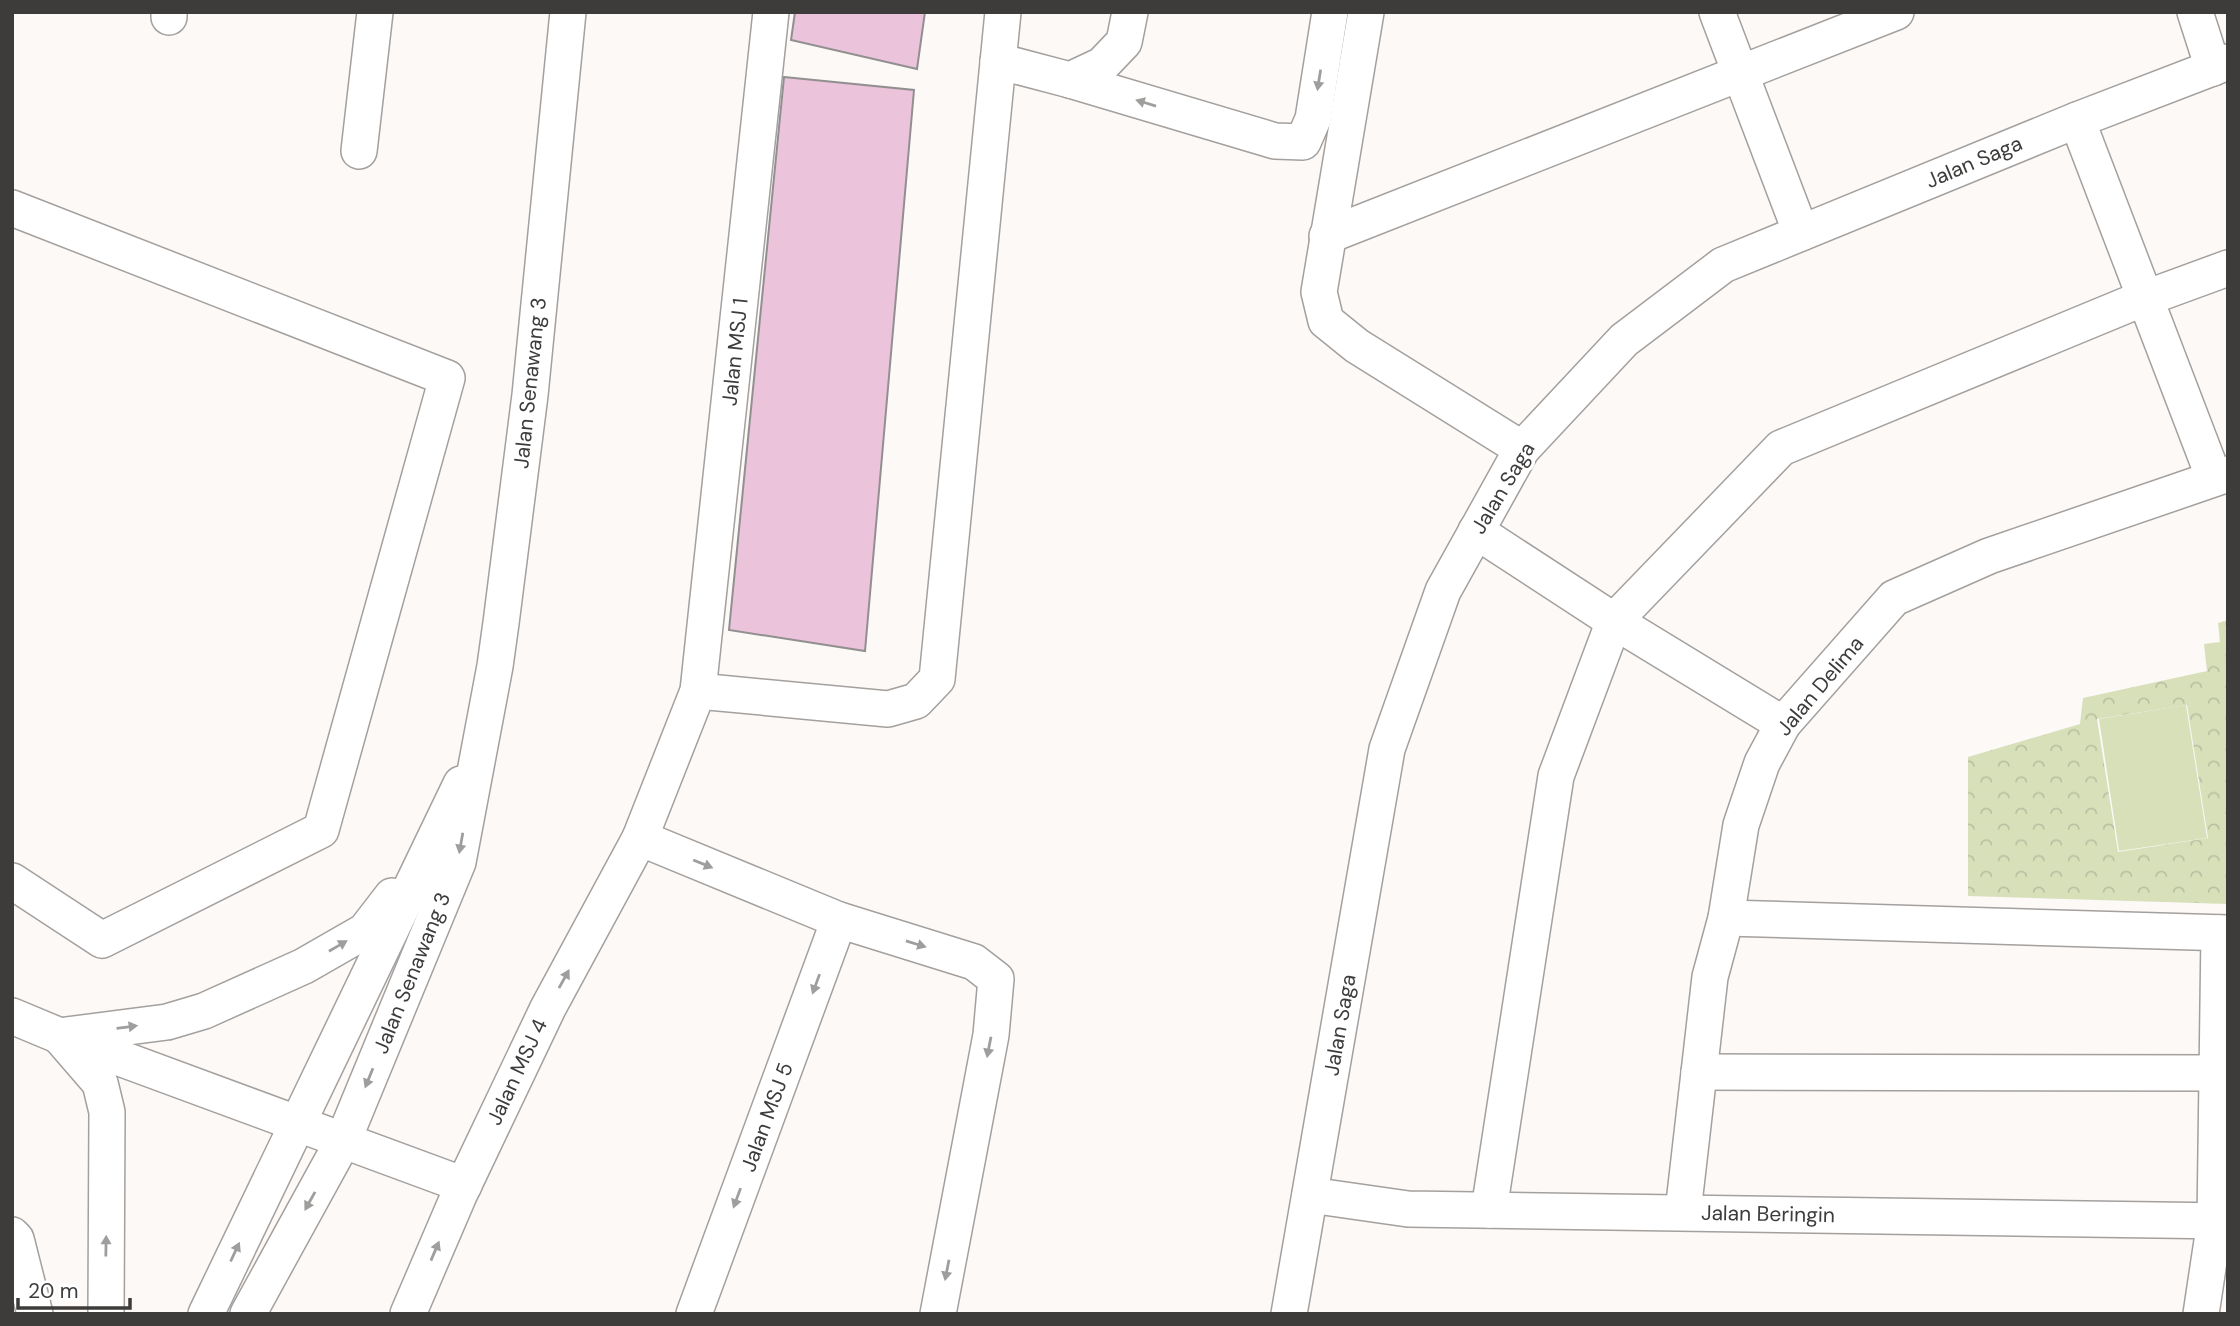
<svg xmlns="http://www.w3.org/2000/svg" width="2240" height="1326" viewBox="0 0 2240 1326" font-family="'DM Sans',sans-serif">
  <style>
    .forest { fill: url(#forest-crowns); fill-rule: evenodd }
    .garden { fill: #d8e0ba }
    .building { fill: #ebc3db; stroke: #928f91; stroke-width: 2 }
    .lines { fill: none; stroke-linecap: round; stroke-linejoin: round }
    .minor-casing { stroke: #a3a09e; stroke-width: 38 }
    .minor { stroke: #fff; stroke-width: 35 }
    .oneway { fill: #9e9e9d }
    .labels { text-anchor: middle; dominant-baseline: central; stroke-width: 7; stroke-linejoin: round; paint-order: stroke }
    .street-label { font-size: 21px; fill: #3d3c3b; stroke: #fff }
  </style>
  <defs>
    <pattern id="forest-crowns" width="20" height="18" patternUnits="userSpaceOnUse" patternTransform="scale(1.75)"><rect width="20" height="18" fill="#d8e0ba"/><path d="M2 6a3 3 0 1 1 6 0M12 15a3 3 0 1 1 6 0" fill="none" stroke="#bac1a1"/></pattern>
  </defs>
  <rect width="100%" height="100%" fill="#fcf9f7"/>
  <!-- forest -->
  <path class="forest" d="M 2228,620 L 2228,904 L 1968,896 L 1968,757 L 2080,724 L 2083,698 L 2207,671 L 2204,644 L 2220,642 L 2218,623 ZM 2187,705 L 2208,838 L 2118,852 L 2097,719 Z"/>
  <!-- garden -->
  <path class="garden" d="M 2186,705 L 2207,838 L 2119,851 L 2099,719 Z"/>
  <!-- building -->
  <g class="building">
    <path d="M 795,12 L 925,12 L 917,69 L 791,40 Z"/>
    <path d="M 784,77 L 914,90 L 865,651 L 729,630 Z"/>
  </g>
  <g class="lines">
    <defs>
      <g id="minor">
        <path d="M 1366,12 L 1319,292 L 1326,321 L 1357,346 L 1522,449"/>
        <path d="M 1717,12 L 1801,233"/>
        <path d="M 2195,12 L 2213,68"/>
        <path d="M 169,17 L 169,12"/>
        <path d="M 998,61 L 1070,80 L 1102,65 L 1124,42 L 1130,12"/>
        <path d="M 1070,80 L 1275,141 L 1303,142 L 1313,119 L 1330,12"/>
        <path d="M 2077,120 L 2214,478"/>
        <path d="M 359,151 L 375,12"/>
        <path d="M 12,208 L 447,378 L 321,830 L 102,940 L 12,881"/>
        <path d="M 1327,236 L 1896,12"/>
        <path d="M 1476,531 L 1614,621 L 1783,724"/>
        <path d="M 698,691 L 888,709 L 916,701 L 937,679 L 1003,12"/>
        <path d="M 640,838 L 839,920 L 974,962 L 996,979 L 991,1035 L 938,1314"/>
        <path d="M 1726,918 L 2228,933"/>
        <path d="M 12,1016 L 60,1036 L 464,1185"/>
        <path d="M 66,1035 L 167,1022 L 204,1011 L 304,966 L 365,931 L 392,896"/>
        <path d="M 62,1039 L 100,1083 L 107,1112 L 106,1314"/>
        <path d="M 1699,1072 L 2228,1073"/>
        <path d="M 1310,1195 L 1408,1209 L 2228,1221"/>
        <path d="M 1489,1210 L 1556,776 L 1614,621 L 1781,448 L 2127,305 L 2228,268"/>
        <path d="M 1683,1212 L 1710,977 L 1726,918 L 1741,825 L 1762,763 L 1783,724 L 1894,598 L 1989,556 L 2228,474"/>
        <path d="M 12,1235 L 16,1239 L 35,1314"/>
        <path d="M 206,1314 L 461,784"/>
        <path d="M 248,1314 L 343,1141 L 458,862 L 495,666 L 501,623 L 530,395 L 568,12"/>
        <path d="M 408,1314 L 459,1195 L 548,1008 L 640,838 L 698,691 L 771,12"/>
        <path d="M 694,1314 L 839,920"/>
        <path d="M 1289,1314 L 1387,749 L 1443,591 L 1522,449 L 1624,340 L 1723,265 L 2077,120 L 2228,62"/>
        <path d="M 2201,1314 L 2215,1221 L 2219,933"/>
      </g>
    </defs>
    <!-- minor casing -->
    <use href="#minor" class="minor-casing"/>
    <!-- minor -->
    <use href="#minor" class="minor"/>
  </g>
  <!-- one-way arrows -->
  <defs><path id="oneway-solid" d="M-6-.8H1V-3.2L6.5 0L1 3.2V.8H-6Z" transform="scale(1.75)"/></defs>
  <g class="oneway">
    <use href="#oneway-solid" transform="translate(1319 80) rotate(99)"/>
    <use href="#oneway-solid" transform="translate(1146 103) rotate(-163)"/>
    <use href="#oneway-solid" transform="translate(461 843) rotate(100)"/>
    <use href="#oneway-solid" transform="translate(703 864) rotate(22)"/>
    <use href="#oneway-solid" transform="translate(916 944) rotate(17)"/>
    <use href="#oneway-solid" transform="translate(338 946) rotate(-30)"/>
    <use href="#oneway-solid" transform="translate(564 979) rotate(-61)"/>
    <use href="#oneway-solid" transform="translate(816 984) rotate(110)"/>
    <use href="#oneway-solid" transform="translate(127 1027) rotate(-7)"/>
    <use href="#oneway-solid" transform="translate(989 1047) rotate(101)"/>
    <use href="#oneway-solid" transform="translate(369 1078) rotate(112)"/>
    <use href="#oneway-solid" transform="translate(737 1198) rotate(110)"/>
    <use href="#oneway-solid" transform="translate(310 1201) rotate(119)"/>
    <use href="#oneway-solid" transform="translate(106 1246) rotate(-89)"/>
    <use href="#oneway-solid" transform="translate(435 1251) rotate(-67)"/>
    <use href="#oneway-solid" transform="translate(235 1252) rotate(-65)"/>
    <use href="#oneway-solid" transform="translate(947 1270) rotate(101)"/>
  </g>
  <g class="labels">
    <!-- street labels -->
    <g class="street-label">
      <text transform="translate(1974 162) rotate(-23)">Jalan Saga</text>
      <text transform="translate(735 352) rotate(-84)">Jalan MSJ 1</text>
      <text transform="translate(530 383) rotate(-84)">Jalan Senawang 3</text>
      <text transform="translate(1503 488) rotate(-59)">Jalan Saga</text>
      <text transform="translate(1820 686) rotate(-50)">Jalan Delima</text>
      <text transform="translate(412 973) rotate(-68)">Jalan Senawang 3</text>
      <text transform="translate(1340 1025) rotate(-80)">Jalan Saga</text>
      <text transform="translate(517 1072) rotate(-65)">Jalan MSJ 4</text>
      <text transform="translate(767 1117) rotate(-70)">Jalan MSJ 5</text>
      <text transform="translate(1768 1214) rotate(1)">Jalan Beringin</text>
    </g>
  </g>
  <!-- border -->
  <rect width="2240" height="1326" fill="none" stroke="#3d3c3b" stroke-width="28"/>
  <!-- scale -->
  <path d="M18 1298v10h112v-10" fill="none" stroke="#3d3c3b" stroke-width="3.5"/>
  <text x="28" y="1298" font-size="21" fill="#3d3c3b" stroke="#ffffff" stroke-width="5" paint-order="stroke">20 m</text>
</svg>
